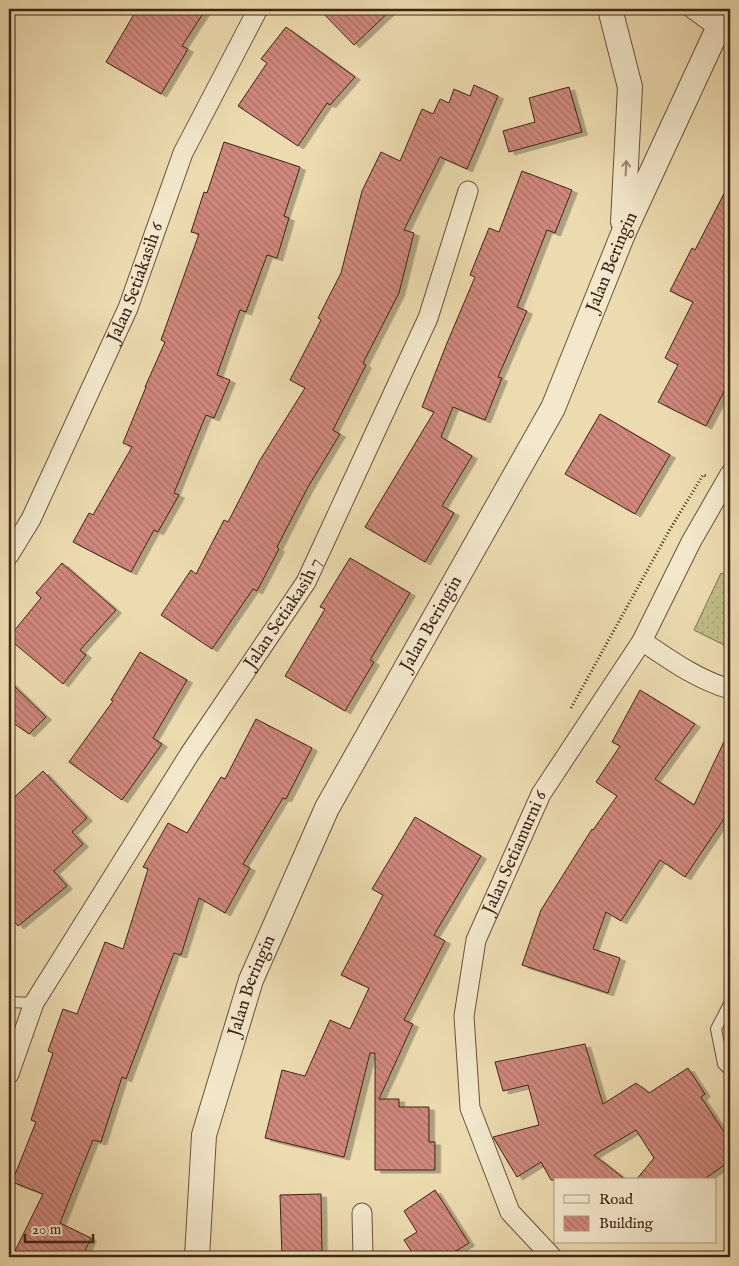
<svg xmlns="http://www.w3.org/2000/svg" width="739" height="1266" viewBox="0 0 739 1266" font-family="'IM FELL English',serif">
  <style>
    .grass { fill: url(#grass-dots); stroke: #7f714e }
    .building { fill: url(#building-back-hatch); stroke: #3f2417; filter: url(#shadow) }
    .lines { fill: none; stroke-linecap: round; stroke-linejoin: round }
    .service-casing { stroke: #6a523d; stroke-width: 12 }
    .minor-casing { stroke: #6a523d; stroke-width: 21 }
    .tertiary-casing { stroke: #6a523d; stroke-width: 26 }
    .path { stroke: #3f2417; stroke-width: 3; stroke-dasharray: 1 2.5; stroke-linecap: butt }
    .service { stroke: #f3e8cb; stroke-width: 10 }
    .minor { stroke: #f3e8cb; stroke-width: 19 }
    .tertiary { stroke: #f3e8cb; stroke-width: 24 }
    .oneway { stroke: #998671 }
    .labels { text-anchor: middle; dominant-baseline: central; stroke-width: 4.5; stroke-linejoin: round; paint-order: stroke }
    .street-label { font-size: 18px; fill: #3f2417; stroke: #f3e8cb }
  </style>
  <defs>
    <pattern id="grass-dots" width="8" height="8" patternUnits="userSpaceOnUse" patternTransform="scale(1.25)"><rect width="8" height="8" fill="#bfbe85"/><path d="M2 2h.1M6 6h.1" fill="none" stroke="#a5a372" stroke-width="1.8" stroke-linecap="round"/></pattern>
    <pattern id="building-back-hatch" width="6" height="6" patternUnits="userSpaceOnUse" patternTransform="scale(1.25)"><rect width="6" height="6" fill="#d0887c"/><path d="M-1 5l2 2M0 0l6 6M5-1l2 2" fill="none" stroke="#aa6f65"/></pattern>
    <filter id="shadow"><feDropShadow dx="5.5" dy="3" stdDeviation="0" flood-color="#0004"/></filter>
  </defs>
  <rect width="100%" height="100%" fill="#ecdbaf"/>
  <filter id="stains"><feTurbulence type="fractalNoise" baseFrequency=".004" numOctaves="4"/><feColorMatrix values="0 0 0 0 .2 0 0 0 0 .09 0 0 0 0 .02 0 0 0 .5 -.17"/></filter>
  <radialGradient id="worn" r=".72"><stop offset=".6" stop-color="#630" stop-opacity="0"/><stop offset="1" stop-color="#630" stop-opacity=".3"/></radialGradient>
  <!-- grass -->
  <path class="grass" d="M 721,573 L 730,577 L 730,648 L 694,630 Z"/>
  <!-- building -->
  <g class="building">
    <path d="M 137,9 L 206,9 L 182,46 L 188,49 L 161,94 L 106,62 Z"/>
    <path d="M 319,9 L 392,9 L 354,45 Z"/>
    <path d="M 286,27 L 355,77 L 330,105 L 327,103 L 298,146 L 238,106 L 267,63 L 261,59 Z"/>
    <path d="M 474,85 L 498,96 L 467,169 L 440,157 L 404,230 L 414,233 L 399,293 L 363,363 L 366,365 L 333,430 L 340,434 L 308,487 L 277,547 L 279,549 L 257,591 L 253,589 L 212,649 L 161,615 L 191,570 L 196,574 L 224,520 L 228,522 L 260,460 L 305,388 L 290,380 L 321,320 L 318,318 L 341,273 L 362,191 L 381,152 L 400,161 L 422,109 L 433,114 L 440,99 L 449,103 L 454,89 L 470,96 Z"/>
    <path d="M 569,87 L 582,132 L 509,152 L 503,131 L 535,122 L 529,98 Z"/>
    <path d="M 224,142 L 300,167 L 284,216 L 289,218 L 277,258 L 267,255 L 246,312 L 240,310 L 217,375 L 230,380 L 214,418 L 206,415 L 174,493 L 179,495 L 158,532 L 154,530 L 131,572 L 73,542 L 89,513 L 93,515 L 132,447 L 123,443 L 146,387 L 145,387 L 165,342 L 161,340 L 199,234 L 191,232 L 204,192 L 207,193 Z"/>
    <path d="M 522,171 L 572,190 L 555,233 L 547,230 L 517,307 L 527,311 L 498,377 L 502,378 L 485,420 L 453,407 L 441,437 L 472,456 L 442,506 L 454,513 L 425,562 L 365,527 L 434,412 L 422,407 L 447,343 L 475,277 L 470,275 L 489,228 L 499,232 Z"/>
    <path d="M 730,182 L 730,380 L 706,426 L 658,402 L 678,365 L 665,358 L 693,302 L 670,291 L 692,248 L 695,250 Z"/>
    <path d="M 600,414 L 670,455 L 635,514 L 565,474 Z"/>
    <path d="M 350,558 L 410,593 L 370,660 L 374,662 L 345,711 L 285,676 L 325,609 L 320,607 Z"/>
    <path d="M 62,563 L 116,610 L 80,650 L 86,655 L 63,684 L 9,639 L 9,637 L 41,598 L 36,593 Z"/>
    <path d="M 140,652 L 187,680 L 153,738 L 162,744 L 122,800 L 69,762 L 113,701 L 111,700 Z"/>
    <path d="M 9,681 L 46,717 L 29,734 L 9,720 Z"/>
    <path d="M 640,690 L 695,724 L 655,779 L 694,805 L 730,729 L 730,810 L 685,877 L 660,860 L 621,921 L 606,912 L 593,949 L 620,958 L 608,993 L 522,965 L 541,910 L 592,829 L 593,830 L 617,796 L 596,782 L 620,746 L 612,742 Z"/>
    <path d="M 256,719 L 312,748 L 286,799 L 283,798 L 243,864 L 250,868 L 225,913 L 199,898 L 181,955 L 174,953 L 126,1079 L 122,1077 L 101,1142 L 93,1140 L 60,1223 L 91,1238 L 82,1257 L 12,1257 L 43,1194 L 12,1182 L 36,1122 L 31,1120 L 53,1053 L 48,1051 L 63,1009 L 77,1014 L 105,942 L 123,949 L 148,869 L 143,867 L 168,823 L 187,833 L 221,777 L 225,779 Z"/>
    <path d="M 43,771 L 87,818 L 72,832 L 83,844 L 54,871 L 67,886 L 18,926 L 9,915 L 9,802 Z"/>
    <path d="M 415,817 L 481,856 L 434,935 L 445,941 L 404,1020 L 413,1024 L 379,1099 L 399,1099 L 399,1107 L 429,1107 L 429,1142 L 435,1142 L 435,1170 L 375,1170 L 375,1053 L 370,1053 L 344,1157 L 265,1138 L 282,1070 L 305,1076 L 330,1020 L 350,1029 L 369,988 L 341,975 L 383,895 L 372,889 Z"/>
    <path d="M 585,1044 L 603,1104 L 636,1083 L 649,1093 L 688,1068 L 705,1094 L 701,1097 L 730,1141 L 730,1161 L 703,1180 L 636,1180 L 654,1158 L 636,1130 L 594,1155 L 626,1180 L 551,1180 L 541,1162 L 517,1177 L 493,1137 L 539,1125 L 528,1085 L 503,1091 L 495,1062 Z"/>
    <path d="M 435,1190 L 469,1243 L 446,1257 L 415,1257 L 404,1240 L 417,1232 L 404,1211 Z"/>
    <path d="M 321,1194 L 322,1257 L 282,1257 L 280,1195 Z"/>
  </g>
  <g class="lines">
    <defs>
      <g id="service">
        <path d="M 9,1002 L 34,1003"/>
        <path d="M 730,1002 L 716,1029 L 723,1064 L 730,1071"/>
      </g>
      <g id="minor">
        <path d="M 693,9 L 718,27"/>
        <path id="s1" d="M 9,555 L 31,519 L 128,308 L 183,153 L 258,9"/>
        <path d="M 642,641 C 670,660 698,680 730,689"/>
        <path id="s2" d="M 9,1074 L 34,1003 L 189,755 L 306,582 L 428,318 L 468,191"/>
        <path d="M 362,1213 L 363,1257"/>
        <path id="s3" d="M 552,1257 L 510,1212 L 470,1108 L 464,1016 L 476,940 L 541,794 L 642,641 L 691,542 L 730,474"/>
      </g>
      <g id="tertiary">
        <path d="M 610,9 L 630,87 L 623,222"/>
        <path id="s4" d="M 197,1257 L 204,1135 L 251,980 L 327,808 L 553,408 L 623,234 L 727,9"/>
      </g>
    </defs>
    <!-- service casing -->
    <use href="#service" class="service-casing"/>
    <!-- minor casing -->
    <use href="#minor" class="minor-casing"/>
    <!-- tertiary casing -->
    <use href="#tertiary" class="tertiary-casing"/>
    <!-- path -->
    <path class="path" d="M 571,708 L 669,531 L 703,475 L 706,476"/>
    <!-- service -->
    <use href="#service" class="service"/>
    <!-- minor -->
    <use href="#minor" class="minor"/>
    <!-- tertiary -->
    <use href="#tertiary" class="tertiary"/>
  </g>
  <!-- one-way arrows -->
  <defs><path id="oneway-shaft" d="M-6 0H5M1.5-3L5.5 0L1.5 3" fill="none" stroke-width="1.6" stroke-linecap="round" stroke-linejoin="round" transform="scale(1.25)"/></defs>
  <use class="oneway" href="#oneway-shaft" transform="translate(626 168) rotate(-87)"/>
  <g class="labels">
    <!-- street labels -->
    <g class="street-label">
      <text stroke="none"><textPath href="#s4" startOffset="1089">Jalan Beringin</textPath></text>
      <text stroke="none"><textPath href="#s1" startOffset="301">Jalan Setiakasih 6</textPath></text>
      <text stroke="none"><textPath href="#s2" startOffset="538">Jalan Setiakasih 7</textPath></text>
      <text stroke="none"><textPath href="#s4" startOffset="684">Jalan Beringin</textPath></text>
      <text stroke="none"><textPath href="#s3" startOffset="438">Jalan Setiamurni 6</textPath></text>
      <text stroke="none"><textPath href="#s4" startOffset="279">Jalan Beringin</textPath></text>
    </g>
  </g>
  <!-- margin -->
  <rect width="739" height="1266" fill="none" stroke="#ecdbaf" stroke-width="30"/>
  <rect x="10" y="10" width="719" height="1246" fill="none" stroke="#3f2417" stroke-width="2.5"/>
  <rect x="15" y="15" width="709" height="1236" fill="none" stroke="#3f2417"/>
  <!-- legend -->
  <rect x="554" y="1178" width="162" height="65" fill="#f3e8cb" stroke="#ab9a83"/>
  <rect x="564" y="1195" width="25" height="8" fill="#f3e8cb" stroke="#ab9a83"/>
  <text x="599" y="1204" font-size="15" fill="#3f2417">Road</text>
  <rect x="564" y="1216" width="25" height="15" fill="url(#building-back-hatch)" stroke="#ab9a83"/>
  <text x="599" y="1228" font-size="15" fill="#3f2417">Building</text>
  <!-- scale -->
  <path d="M25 1234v8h68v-8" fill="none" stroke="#3f2417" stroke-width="2.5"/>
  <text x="32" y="1234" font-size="15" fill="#3f2417" stroke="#f3e8cb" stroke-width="4" paint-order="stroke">20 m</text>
  <rect width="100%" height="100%" filter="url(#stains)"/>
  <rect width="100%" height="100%" fill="url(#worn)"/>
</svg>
